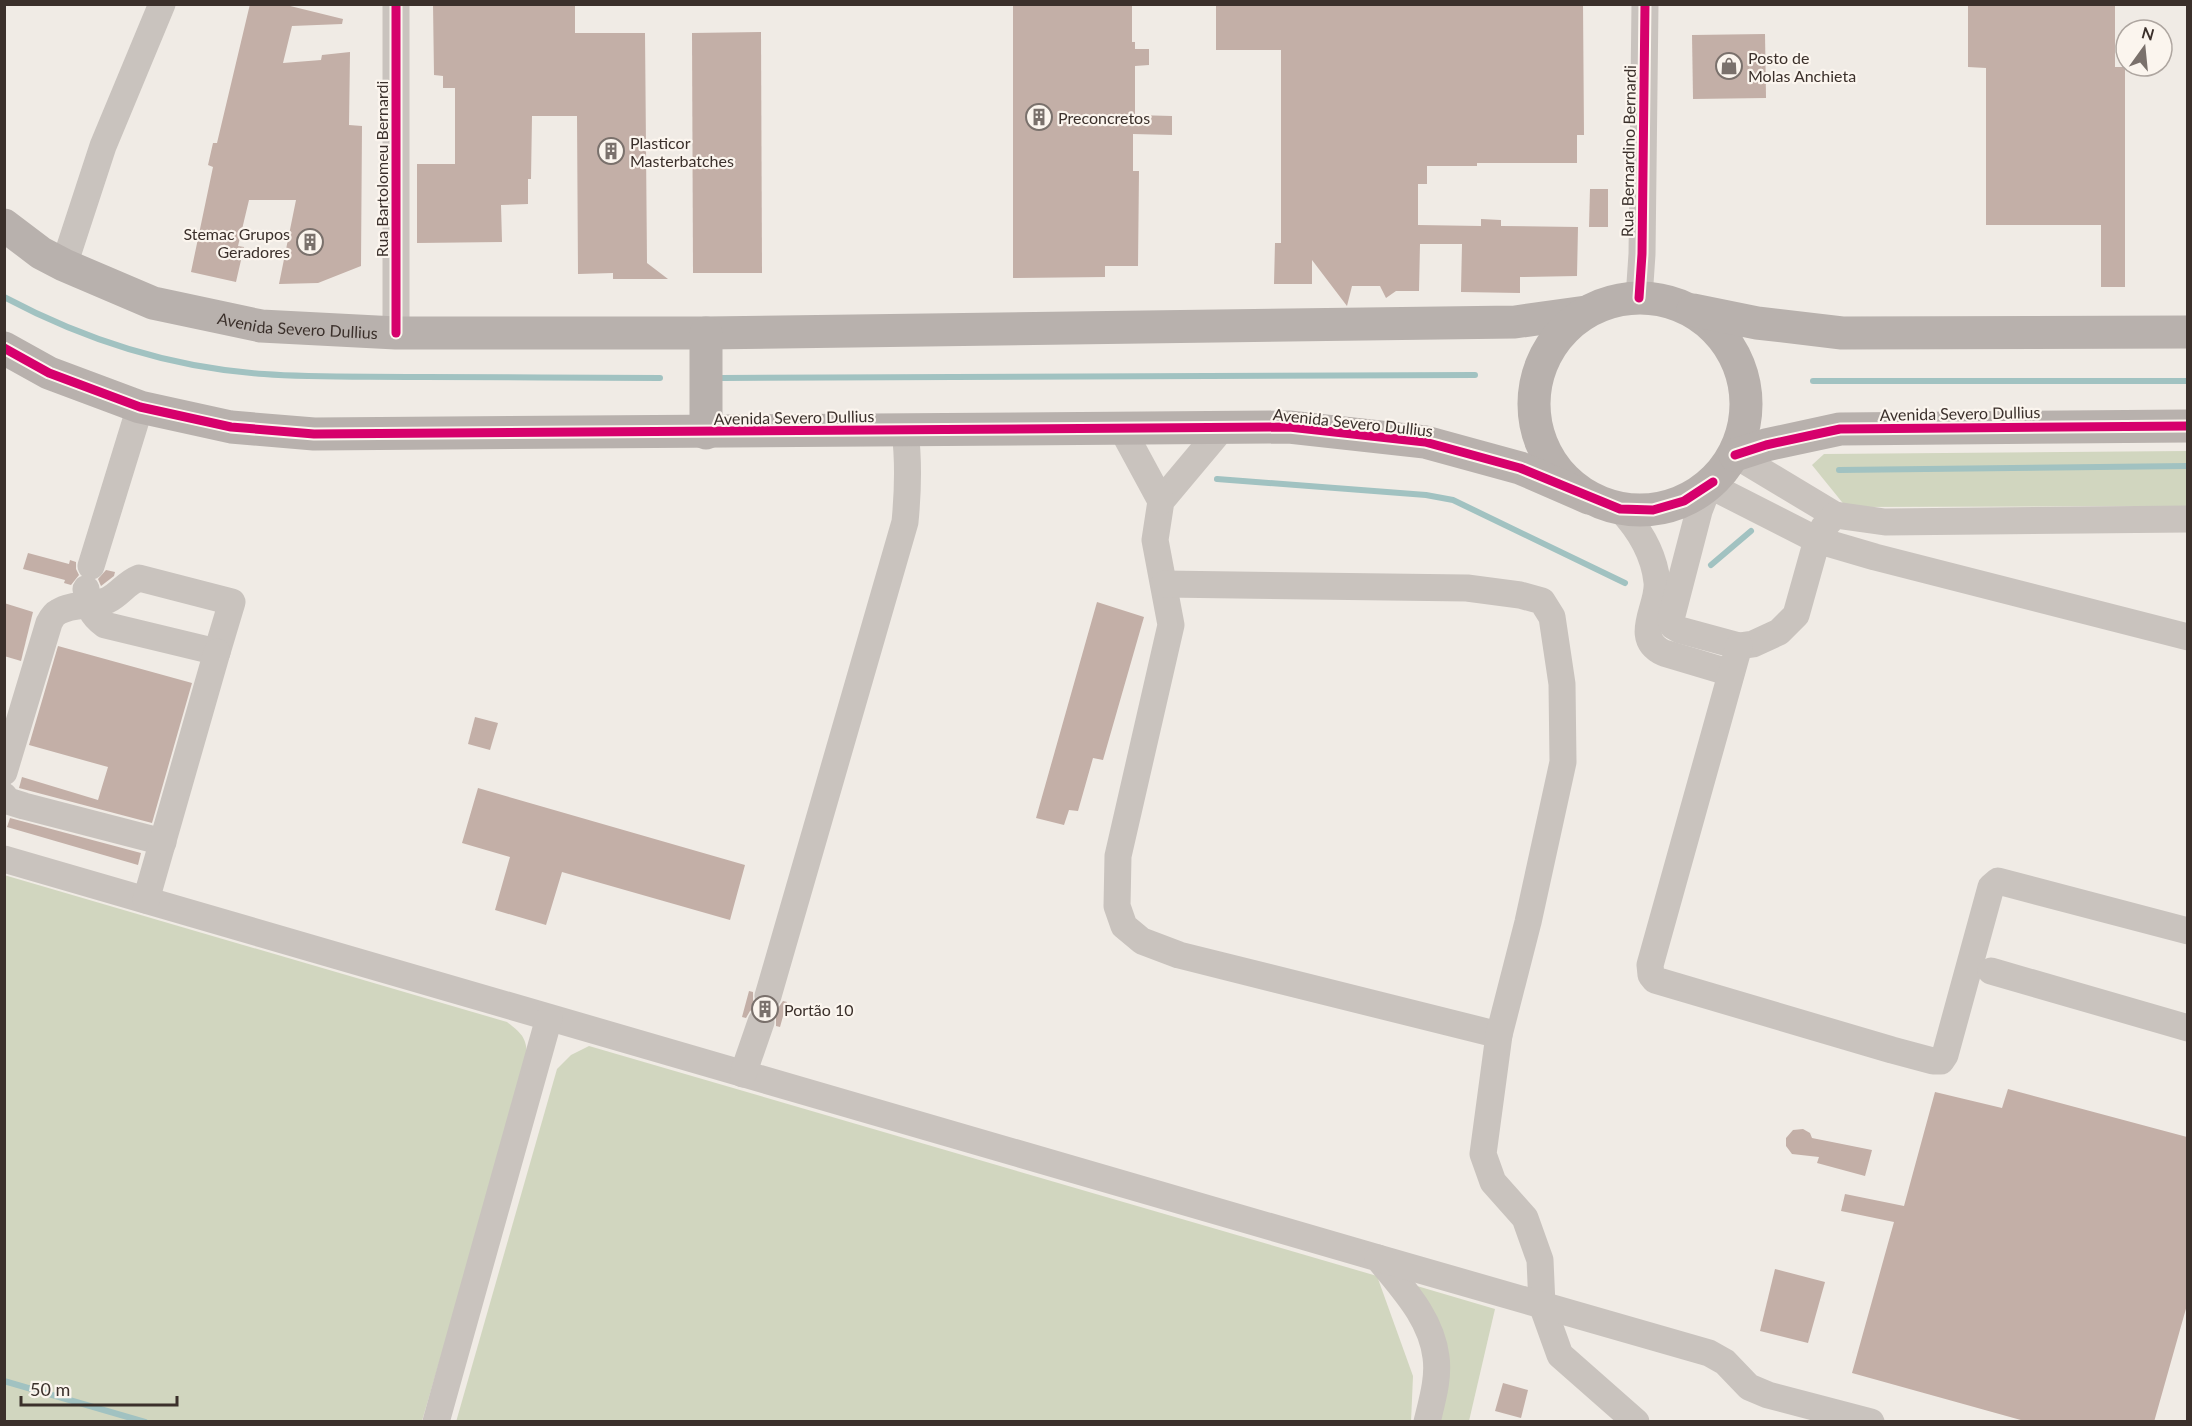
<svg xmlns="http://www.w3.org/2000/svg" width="2192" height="1426" viewBox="0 0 2192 1426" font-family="Lato,sans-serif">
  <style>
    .green { fill: #d1d6bf }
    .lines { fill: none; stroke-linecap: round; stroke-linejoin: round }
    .stream { stroke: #a1c2c1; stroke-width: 6 }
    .building { fill: #c3afa7 }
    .minor { stroke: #c9c3be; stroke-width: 27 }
    .major { stroke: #b8b1ad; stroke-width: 33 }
    .cycleway-casing { stroke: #fbf5ee; stroke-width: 13 }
    .cycleway { stroke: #d6006c; stroke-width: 9 }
    .labels { text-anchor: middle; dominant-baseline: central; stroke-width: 4.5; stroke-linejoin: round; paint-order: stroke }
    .poi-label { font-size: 16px; fill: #3b302b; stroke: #fbf5ee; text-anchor: start }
    .street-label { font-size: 16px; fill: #3b302b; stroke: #fbf5ee }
  </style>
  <rect width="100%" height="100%" fill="#f0ebe5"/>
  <!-- green -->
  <g class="green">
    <path d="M 2187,451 L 2187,506 L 1846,507 L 1812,465 L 1824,454 Z"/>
    <path d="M 4,875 L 507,1022 C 526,1036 528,1042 526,1066 L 422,1421 L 5,1421 Z"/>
    <path d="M 589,1046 L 1377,1276 L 1413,1376 L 1411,1422 L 456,1422 L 557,1069 L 571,1055 Z"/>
    <path d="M 1417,1286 L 1495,1309 L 1469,1421 L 1436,1421 Z"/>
  </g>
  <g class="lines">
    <!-- stream -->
    <g class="stream">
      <path d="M 4,297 C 85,340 173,368 264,374 C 317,378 370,376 423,377 C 502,377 581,378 660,378"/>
      <path d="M 722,378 L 1475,375"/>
      <path d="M 1813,381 L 2188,381"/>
      <path d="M 1839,470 L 2188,466"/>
      <path d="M 1217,479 L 1426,495 L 1453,500 L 1625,583"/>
      <path d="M 1711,565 L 1751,531"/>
      <path d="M 4,1381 L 145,1422"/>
    </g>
  </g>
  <!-- building -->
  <g class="building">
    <path d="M 250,4 L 282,4 L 343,19 L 342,24 L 292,26 L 283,63 L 321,60 L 322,55 L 350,52 L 349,125 L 362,126 L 361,266 L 318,283 L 279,284 L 296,200 L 249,200 L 238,246 L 244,247 L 236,282 L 191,272 L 213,167 L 208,165 L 213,143 L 217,143 Z"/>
    <path d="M 433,4 L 575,4 L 575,33 L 645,33 L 647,263 L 668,279 L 613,279 L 613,273 L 578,274 L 577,116 L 532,116 L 531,179 L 528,179 L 528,204 L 501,205 L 502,242 L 417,243 L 417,164 L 455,164 L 455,88 L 443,88 L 443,76 L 434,75 Z"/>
    <path d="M 1013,4 L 1132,4 L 1132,42 L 1135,42 L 1135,49 L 1149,49 L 1149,65 L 1135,66 L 1135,115 L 1172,116 L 1172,135 L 1133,134 L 1133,171 L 1139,171 L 1138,266 L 1105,266 L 1105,277 L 1013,278 Z"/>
    <path d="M 1216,4 L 1583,4 L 1584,135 L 1577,135 L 1577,163 L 1477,163 L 1477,166 L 1427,166 L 1427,184 L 1418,184 L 1418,225 L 1481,226 L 1481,219 L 1501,220 L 1501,226 L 1578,227 L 1577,276 L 1520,277 L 1520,293 L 1461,292 L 1462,244 L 1420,244 L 1419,291 L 1396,291 L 1386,298 L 1380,286 L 1352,286 L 1347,306 L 1312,260 L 1312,284 L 1274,284 L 1275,243 L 1281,243 L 1281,50 L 1216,50 Z"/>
    <path d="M 1968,4 L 2115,4 L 2115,67 L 2125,67 L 2125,287 L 2101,287 L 2101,225 L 1986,225 L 1986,68 L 1968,67 Z"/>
    <path d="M 761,32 L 762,273 L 693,273 L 692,33 Z"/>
    <path d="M 1765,34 L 1766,98 L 1693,99 L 1692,35 Z"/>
    <path d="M 1590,189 L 1608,189 L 1608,227 L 1589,227 Z"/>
    <path d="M 28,553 L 69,564 L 70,560 L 76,562 L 76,569 L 79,575 L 71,585 L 64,583 L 65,580 L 23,569 Z"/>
    <path d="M 106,570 L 115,572 L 114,576 L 101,586 L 98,579 Z"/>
    <path d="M 1097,602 L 1144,617 L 1103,760 L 1093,758 L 1078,811 L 1069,810 L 1064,825 L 1036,818 Z"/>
    <path d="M 4,603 L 33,612 L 21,661 L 4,656 Z"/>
    <path d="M 58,646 L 192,683 L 152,823 L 19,788 L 22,777 L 98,800 L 108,767 L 29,745 Z"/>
    <path d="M 475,717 L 498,723 L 490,750 L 468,744 Z"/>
    <path d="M 478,788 L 745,865 L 730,920 L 562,872 L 546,925 L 495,910 L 510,857 L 462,843 Z"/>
    <path d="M 10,818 L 141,853 L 138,865 L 7,827 Z"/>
    <path d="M 749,991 L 753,992 L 753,1000 L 757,1007 L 750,1011 L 746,1018 L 742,1017 Z"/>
    <path d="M 783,1001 L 787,1002 L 780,1027 L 776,1026 L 776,1018 L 772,1011 L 778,1008 Z"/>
    <path d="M 2008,1089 L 2187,1137 L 2187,1305 L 2154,1422 L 2028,1422 L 1852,1373 L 1894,1222 L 1841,1211 L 1845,1194 L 1904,1206 L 1935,1092 L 2002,1108 Z"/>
    <path d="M 1803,1129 L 1810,1133 L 1812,1138 L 1872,1150 L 1865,1176 L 1817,1163 L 1819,1157 L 1792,1154 L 1786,1146 L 1786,1138 L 1793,1130 Z"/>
    <path d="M 1775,1269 L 1825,1282 L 1808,1343 L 1760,1331 Z"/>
    <path d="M 1503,1383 L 1528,1390 L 1521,1418 L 1495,1411 Z"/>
  </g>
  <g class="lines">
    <!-- minor -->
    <g class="minor">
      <path d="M 64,265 L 103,146 L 162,4"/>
      <path d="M 1639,298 L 1642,254 L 1645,4"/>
      <path d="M 396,333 L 396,4"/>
      <path d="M 1223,427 L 1161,501 L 1155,540 L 1171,625 L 1118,856 L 1117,906 L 1124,926 L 1142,941 L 1179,955 L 1499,1035"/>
      <path d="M 1122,429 L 1161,501"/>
      <path d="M 1735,455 L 1835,515"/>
      <path d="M 1620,509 C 1639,529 1654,554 1657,582 C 1660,606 1631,638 1664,653 L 1731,673"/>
      <path d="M 2188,519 L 1885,522 L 1835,515 L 1824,527 L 1817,540 L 1796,615 L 1779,632 L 1753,644 L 1739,646 L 1680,630 L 1673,626 L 1671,619 L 1699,511 L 1709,485 L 1817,540 L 1875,557 L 2188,637"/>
      <path d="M 91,566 L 140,407"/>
      <path d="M 1164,584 L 1467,588 L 1520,595 L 1542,601 L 1552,617 L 1562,684 L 1563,762 L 1528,922 L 1499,1035 L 1483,1154 L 1493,1182 L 1525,1218 L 1540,1260 L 1542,1305 L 1560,1355 L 1636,1422"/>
      <path d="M 1739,646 L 1650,965 L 1651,975 L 1655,980 L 1892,1050 L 1933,1061 L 1941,1061 L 1945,1055 L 1991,887 L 1998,881 L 2188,931"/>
      <path d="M 4,772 L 49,623 C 51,619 54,614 58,612 C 72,603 93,607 108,600 C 120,594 126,583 139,578 L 232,602 L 217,652 L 105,625 C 91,615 88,606 86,589"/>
      <path d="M 4,796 L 8,801 L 24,806 L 163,842"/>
      <path d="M 4,859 L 1378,1258 C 1402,1288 1431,1317 1436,1357 C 1439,1378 1432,1401 1427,1422"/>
      <path d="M 146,900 L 217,652"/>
      <path d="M 1991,971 L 2188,1028"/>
      <path d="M 768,996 L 905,522 C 908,491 909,462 905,431"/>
      <path d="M 743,1074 L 761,1022"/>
      <path d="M 1378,1258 L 1709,1353 L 1725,1362 L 1749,1387 L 1768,1395 L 1871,1422"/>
      <path d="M 436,1422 L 549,1018"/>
    </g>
    <!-- major -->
    <g class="major">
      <path id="s1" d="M 4,225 L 41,253 L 64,265 L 153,303 L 261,326 L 396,333 L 706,333 L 1515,322 L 1586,312"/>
      <circle cx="1640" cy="404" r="106"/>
      <path d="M 1693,310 L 1757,323 L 1842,333 L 2188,332"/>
      <path d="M 4,348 L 49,373 L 140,407 L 231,427 L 314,434 L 1289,427 L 1425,442 L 1520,468 L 1589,498"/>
      <path d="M 706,433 L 706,333"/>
      <path d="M 1735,455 L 1766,445 L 1840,429 L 2188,426"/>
    </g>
    <defs>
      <g id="cycleway">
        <path d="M 1639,298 L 1642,254 L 1645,4"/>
        <path d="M 396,333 L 396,4"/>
        <path d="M 4,348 L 49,373 L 140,407 L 231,427 L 314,434 L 1289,427 L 1425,442 L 1520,468 L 1620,509 L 1653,510 L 1684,501 L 1713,482"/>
        <path d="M 1735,455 L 1766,445 L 1840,429 L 2188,426"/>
      </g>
    </defs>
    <!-- cycleway casing -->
    <use href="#cycleway" class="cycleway-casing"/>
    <!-- cycleway -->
    <use href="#cycleway" class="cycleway"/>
  </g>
  <!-- icons -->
  <defs>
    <symbol id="shop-ring" viewBox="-11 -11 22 22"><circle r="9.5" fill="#fbf5ee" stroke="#7a716c" stroke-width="1.5"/><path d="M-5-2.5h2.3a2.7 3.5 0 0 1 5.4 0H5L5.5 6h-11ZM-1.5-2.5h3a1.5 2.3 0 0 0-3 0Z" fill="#7a716c"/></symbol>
    <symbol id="building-ring" viewBox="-11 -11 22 22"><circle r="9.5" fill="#fbf5ee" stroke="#7a716c" stroke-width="1.5"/><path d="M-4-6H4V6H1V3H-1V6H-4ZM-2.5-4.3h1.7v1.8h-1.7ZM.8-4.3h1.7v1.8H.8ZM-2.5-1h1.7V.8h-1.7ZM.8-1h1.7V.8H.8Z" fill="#7a716c"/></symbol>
  </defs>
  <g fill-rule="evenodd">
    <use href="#shop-ring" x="1714" y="51" width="30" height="30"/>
    <use href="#building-ring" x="1024" y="102" width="30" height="30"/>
    <use href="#building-ring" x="596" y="136" width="30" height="30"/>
    <use href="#building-ring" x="295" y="227" width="30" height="30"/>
    <use href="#building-ring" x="750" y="994" width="30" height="30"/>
  </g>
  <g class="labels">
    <!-- poi labels -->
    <g class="poi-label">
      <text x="1748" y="57">Posto de<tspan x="1748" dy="18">Molas Anchieta</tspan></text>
      <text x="1058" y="117">Preconcretos</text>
      <text x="630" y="142">Plasticor<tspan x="630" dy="18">Masterbatches</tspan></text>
      <text x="290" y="233" text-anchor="end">Stemac Grupos<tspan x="290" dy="18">Geradores</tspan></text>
      <text x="784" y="1009">Portão 10</text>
    </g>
    <!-- street labels -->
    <g class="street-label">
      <text transform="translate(1628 151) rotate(-89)">Rua Bernardino Bernardi</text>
      <text transform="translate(381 169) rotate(-90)">Rua Bartolomeu Bernardi</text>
      <text stroke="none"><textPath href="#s1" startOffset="316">Avenida Severo Dullius</textPath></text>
      <text transform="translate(1960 413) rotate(-1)">Avenida Severo Dullius</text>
      <text transform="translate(794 417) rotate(-1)">Avenida Severo Dullius</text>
      <text transform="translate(1353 422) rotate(6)">Avenida Severo Dullius</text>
    </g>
  </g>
  <!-- border -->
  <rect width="2192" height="1426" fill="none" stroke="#3b302b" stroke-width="12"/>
  <!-- north arrow -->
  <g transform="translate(2144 48) rotate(15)"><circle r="28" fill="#fbf5ee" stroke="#aea6a0" stroke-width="1.5"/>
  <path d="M0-4.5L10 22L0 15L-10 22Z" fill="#7a716c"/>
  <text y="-9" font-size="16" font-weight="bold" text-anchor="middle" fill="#3b302b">N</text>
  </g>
  <!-- scale -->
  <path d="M21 1396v9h156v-9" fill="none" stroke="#3b302b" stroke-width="3"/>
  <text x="30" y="1396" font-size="18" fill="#3b302b" stroke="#fbf5ee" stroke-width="4.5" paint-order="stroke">50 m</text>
</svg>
